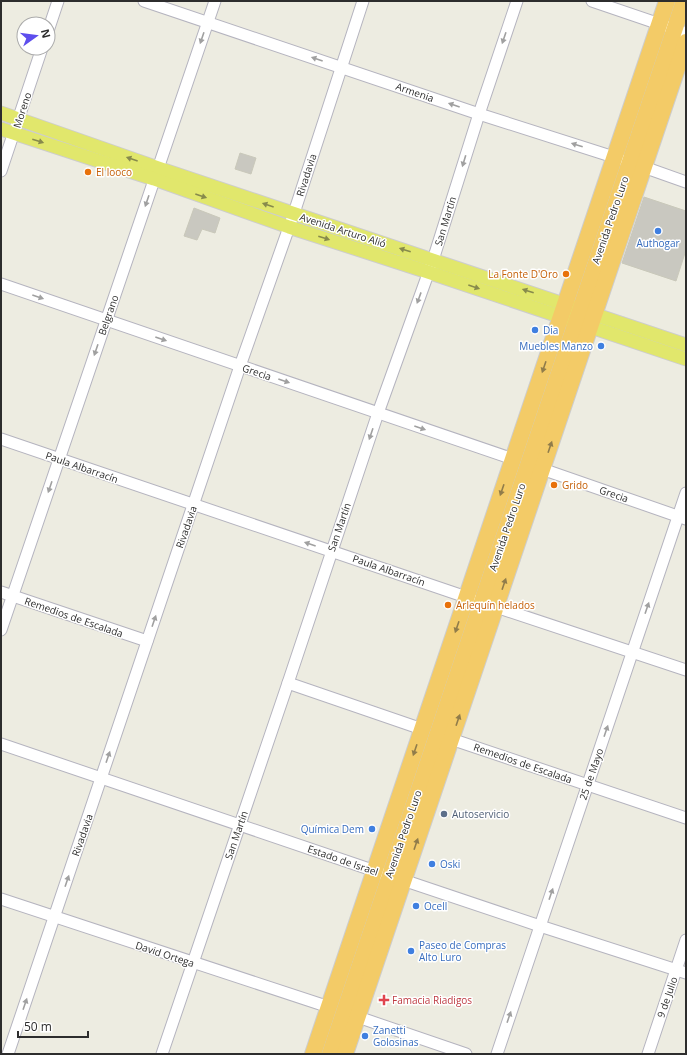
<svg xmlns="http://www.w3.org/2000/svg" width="687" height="1055" viewBox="0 0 687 1055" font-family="'Open Sans',sans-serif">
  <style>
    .building { fill: #c9c8c0; stroke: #c9c8ba }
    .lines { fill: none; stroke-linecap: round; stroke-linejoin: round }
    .minor-casing { stroke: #b5b4bf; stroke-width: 13 }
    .major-casing { stroke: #cdcdcd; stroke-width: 15 }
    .highway-casing { stroke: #cdcdcd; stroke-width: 18 }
    .minor { stroke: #fff; stroke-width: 11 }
    .major { stroke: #e1e76c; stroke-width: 13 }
    .highway { stroke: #f3cb67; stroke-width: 16 }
    .oneway { fill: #a0a0a0 }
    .oneway2 { fill: #878a4c }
    .oneway3 { fill: #907c4a }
    .food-dot { fill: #e8710a; stroke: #fff; stroke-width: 1.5 }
    .shop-dot { fill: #3f7fe0; stroke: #fff; stroke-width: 1.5 }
    .service-dot { fill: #5c6f8a; stroke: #fff; stroke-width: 1.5 }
    .health-dot { fill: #e0444e; stroke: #fff; stroke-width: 1.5 }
    .labels { text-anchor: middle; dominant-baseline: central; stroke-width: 3; stroke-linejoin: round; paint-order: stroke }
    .street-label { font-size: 10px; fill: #2d2d2d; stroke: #fff }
    .food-label { font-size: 10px; fill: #c56008; stroke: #fff; text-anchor: start }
    .shop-label { font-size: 10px; fill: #366cbe; stroke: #fff; text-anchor: start }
    .service-label { font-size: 10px; fill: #4e5e75; stroke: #fff; text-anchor: start }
    .health-label { font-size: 10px; fill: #be3a42; stroke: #fff; text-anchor: start }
  </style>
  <rect width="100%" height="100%" fill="#edece1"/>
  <!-- building -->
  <g class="building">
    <path d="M 240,153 L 256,158 L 251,174 L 235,169 Z"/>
    <path d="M 644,197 L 686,211 L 686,250 L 676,281 L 622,263 Z"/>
    <path d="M 194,208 L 220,218 L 215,233 L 202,229 L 197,240 L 184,236 Z"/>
  </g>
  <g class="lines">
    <defs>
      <g id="minor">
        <path d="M 144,1 L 479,114 L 620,159"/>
        <path d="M 592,1 L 686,33"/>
        <path d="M 48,31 L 58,1"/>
        <path d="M 638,165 L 686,182"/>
        <path d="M 1,171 L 42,48"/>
        <path d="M 1,284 L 513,459"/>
        <path d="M 1,439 L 472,599"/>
        <path d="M 542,469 L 686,519"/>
        <path d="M 1,592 L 147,641"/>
        <path d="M 490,605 L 686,670"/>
        <path d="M 1,630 L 215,1"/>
        <path d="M 288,683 L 422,729"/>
        <path d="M 451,739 L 686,818"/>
        <path d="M 1,744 L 381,873"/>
        <path d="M 397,878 L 540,926 L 686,973"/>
        <path d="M 1,899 L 329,1007"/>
        <path d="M 358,1017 L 466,1054"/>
        <path d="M 8,1054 L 240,366 L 294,213 L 363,1"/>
        <path d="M 162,1054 L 288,683 L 378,413 L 433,260 L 479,114 L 517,1"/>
        <path d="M 497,1054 L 686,493"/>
        <path d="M 648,1054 L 686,940"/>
      </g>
      <g id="major">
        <path d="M 1,113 L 158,168 L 686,345"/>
        <path d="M 1,129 L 154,179 L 289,227 L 428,272 L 686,359"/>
      </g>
      <g id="highway">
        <path d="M 313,1054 L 667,1"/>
        <path d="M 330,1054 L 684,1"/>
        <path d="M 345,1054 L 686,42"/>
      </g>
    </defs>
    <!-- minor casing -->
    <use href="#minor" class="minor-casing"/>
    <!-- major casing -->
    <use href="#major" class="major-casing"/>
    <!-- highway casing -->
    <use href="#highway" class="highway-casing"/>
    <!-- minor -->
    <use href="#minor" class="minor"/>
    <!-- major -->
    <use href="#major" class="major"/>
    <!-- highway -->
    <use href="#highway" class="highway"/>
  </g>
  <!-- one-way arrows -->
  <defs><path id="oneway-solid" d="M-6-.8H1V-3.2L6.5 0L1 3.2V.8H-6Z"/></defs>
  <g class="oneway">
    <use href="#oneway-solid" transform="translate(202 38) rotate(109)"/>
    <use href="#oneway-solid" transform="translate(504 38) rotate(109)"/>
    <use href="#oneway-solid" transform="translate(317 59) rotate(-161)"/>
    <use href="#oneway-solid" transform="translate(454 105) rotate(-161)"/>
    <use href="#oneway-solid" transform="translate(577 145) rotate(-162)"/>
    <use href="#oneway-solid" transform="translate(464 161) rotate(107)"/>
    <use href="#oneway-solid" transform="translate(147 201) rotate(109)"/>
    <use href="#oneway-solid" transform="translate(38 297) rotate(19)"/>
    <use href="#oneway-solid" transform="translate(419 298) rotate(110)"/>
    <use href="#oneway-solid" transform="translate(161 339) rotate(19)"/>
    <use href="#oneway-solid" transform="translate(96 350) rotate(109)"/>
    <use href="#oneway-solid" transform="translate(284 381) rotate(19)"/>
    <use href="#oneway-solid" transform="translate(420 428) rotate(19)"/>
    <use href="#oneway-solid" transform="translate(371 434) rotate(109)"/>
    <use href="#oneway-solid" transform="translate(50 487) rotate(109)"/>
    <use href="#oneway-solid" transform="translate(310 544) rotate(-161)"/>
    <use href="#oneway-solid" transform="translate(647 608) rotate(-71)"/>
    <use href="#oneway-solid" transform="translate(154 621) rotate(-71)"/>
    <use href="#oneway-solid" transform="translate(606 731) rotate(-71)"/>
    <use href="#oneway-solid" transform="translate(108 757) rotate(-71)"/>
    <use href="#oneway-solid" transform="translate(67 881) rotate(-71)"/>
    <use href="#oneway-solid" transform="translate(551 894) rotate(-71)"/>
    <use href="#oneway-solid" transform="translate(25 1004) rotate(-71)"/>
    <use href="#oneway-solid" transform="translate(509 1017) rotate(-71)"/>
  </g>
  <g class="oneway2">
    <use href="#oneway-solid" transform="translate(38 141) rotate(18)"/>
    <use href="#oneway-solid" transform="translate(132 159) rotate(-161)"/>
    <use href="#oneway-solid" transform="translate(201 196) rotate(19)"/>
    <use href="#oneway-solid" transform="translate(268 205) rotate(-161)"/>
    <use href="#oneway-solid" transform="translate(324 238) rotate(18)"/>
    <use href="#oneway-solid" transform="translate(405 250) rotate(-162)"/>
    <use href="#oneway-solid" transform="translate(474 287) rotate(19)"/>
    <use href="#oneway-solid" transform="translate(528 291) rotate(-162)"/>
  </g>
  <g class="oneway3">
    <use href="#oneway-solid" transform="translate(544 367) rotate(109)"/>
    <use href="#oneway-solid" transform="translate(550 447) rotate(-71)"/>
    <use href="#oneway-solid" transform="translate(502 490) rotate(109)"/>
    <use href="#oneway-solid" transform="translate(504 584) rotate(-71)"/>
    <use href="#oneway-solid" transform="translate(457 627) rotate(109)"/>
    <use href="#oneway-solid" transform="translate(458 720) rotate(-71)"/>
    <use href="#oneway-solid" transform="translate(415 750) rotate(109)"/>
    <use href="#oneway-solid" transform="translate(416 844) rotate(-71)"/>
  </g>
  <!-- markers -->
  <g class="food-dot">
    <circle cx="88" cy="172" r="4"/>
    <circle cx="566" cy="274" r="4"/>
    <circle cx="554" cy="485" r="4"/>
    <circle cx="448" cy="605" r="4"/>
  </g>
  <g class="shop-dot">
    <circle cx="658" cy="231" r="4"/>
    <circle cx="535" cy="330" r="4"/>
    <circle cx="601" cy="346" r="4"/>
    <circle cx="372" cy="829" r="4"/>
    <circle cx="432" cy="864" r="4"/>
    <circle cx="416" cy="906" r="4"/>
    <circle cx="411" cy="951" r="4"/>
    <circle cx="365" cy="1036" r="4"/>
  </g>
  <circle class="service-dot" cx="444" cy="814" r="4"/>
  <path class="health-dot" d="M382 994h4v4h4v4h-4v4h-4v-4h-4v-4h4z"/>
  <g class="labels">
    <!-- street labels -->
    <g class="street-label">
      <text transform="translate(415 92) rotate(19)">Armenia</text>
      <text transform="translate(22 110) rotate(-72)">Moreno</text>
      <text transform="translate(306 175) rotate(-72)">Rivadavia</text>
      <text transform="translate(610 220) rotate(-71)">Avenida Pedro Luro</text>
      <text transform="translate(445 221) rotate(-73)">San Martín</text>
      <text transform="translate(343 230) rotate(18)">Avenida Arturo Alió</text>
      <text transform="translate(108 315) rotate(-71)">Belgrano</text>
      <text transform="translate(257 372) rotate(19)">Grecia</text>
      <text transform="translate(82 467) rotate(19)">Paula Albarracín</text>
      <text transform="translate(614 494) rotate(19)">Grecia</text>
      <text transform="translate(186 527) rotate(-71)">Rivadavia</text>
      <text transform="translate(339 527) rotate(-71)">San Martín</text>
      <text transform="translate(507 527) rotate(-71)">Avenida Pedro Luro</text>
      <text transform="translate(389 570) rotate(19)">Paula Albarracín</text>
      <text transform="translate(74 617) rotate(19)">Remedios de Escalada</text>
      <text transform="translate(523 763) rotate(19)">Remedios de Escalada</text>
      <text transform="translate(591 774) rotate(-71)">25 de Mayo</text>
      <text transform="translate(403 834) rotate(-71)">Avenida Pedro Luro</text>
      <text transform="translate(82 835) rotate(-71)">Rivadavia</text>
      <text transform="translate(236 835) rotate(-71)">San Martín</text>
      <text transform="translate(343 860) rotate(19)">Estado de Israel</text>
      <text transform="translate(165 954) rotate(18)">David Ortega</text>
      <text transform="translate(667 997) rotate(-71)">9 de Julio</text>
    </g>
    <!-- food labels -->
    <g class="food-label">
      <text x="96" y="172">El looco</text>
      <text x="558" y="274" text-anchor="end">La Fonte D'Oro</text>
      <text x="562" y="485">Grido</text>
      <text x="456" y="605">Arlequín helados</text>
    </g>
    <!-- shop labels -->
    <g class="shop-label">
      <text x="658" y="243" text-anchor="middle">Authogar</text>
      <text x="543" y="330">Dia</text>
      <text x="593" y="346" text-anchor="end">Muebles Manzo</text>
      <text x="364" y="829" text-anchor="end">Química Dem</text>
      <text x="440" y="864">Oski</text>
      <text x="424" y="906">Ocell</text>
      <text x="419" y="945">Paseo de Compras<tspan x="419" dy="12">Alto Luro</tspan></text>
      <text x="373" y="1030">Zanetti<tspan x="373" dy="12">Golosinas</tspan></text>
    </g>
    <!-- service labels -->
    <g class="service-label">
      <text x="452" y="814">Autoservicio</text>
    </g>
    <!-- health labels -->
    <g class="health-label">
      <text x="392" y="1000">Famacia Riadigos</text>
    </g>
  </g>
  <!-- border -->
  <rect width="687" height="1055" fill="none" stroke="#2d2d2d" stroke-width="4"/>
  <!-- north arrow -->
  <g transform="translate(36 36) rotate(76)"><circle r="19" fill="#ffffff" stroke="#ababab"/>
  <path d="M0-3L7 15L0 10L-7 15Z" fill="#5d4eed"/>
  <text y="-6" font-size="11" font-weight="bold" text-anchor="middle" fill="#2d2d2d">N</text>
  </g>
  <!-- scale -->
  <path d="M18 1031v6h70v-6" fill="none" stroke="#2d2d2d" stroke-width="2"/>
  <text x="24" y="1031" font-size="12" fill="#2d2d2d" stroke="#ffffff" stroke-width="3" paint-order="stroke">50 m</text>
</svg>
